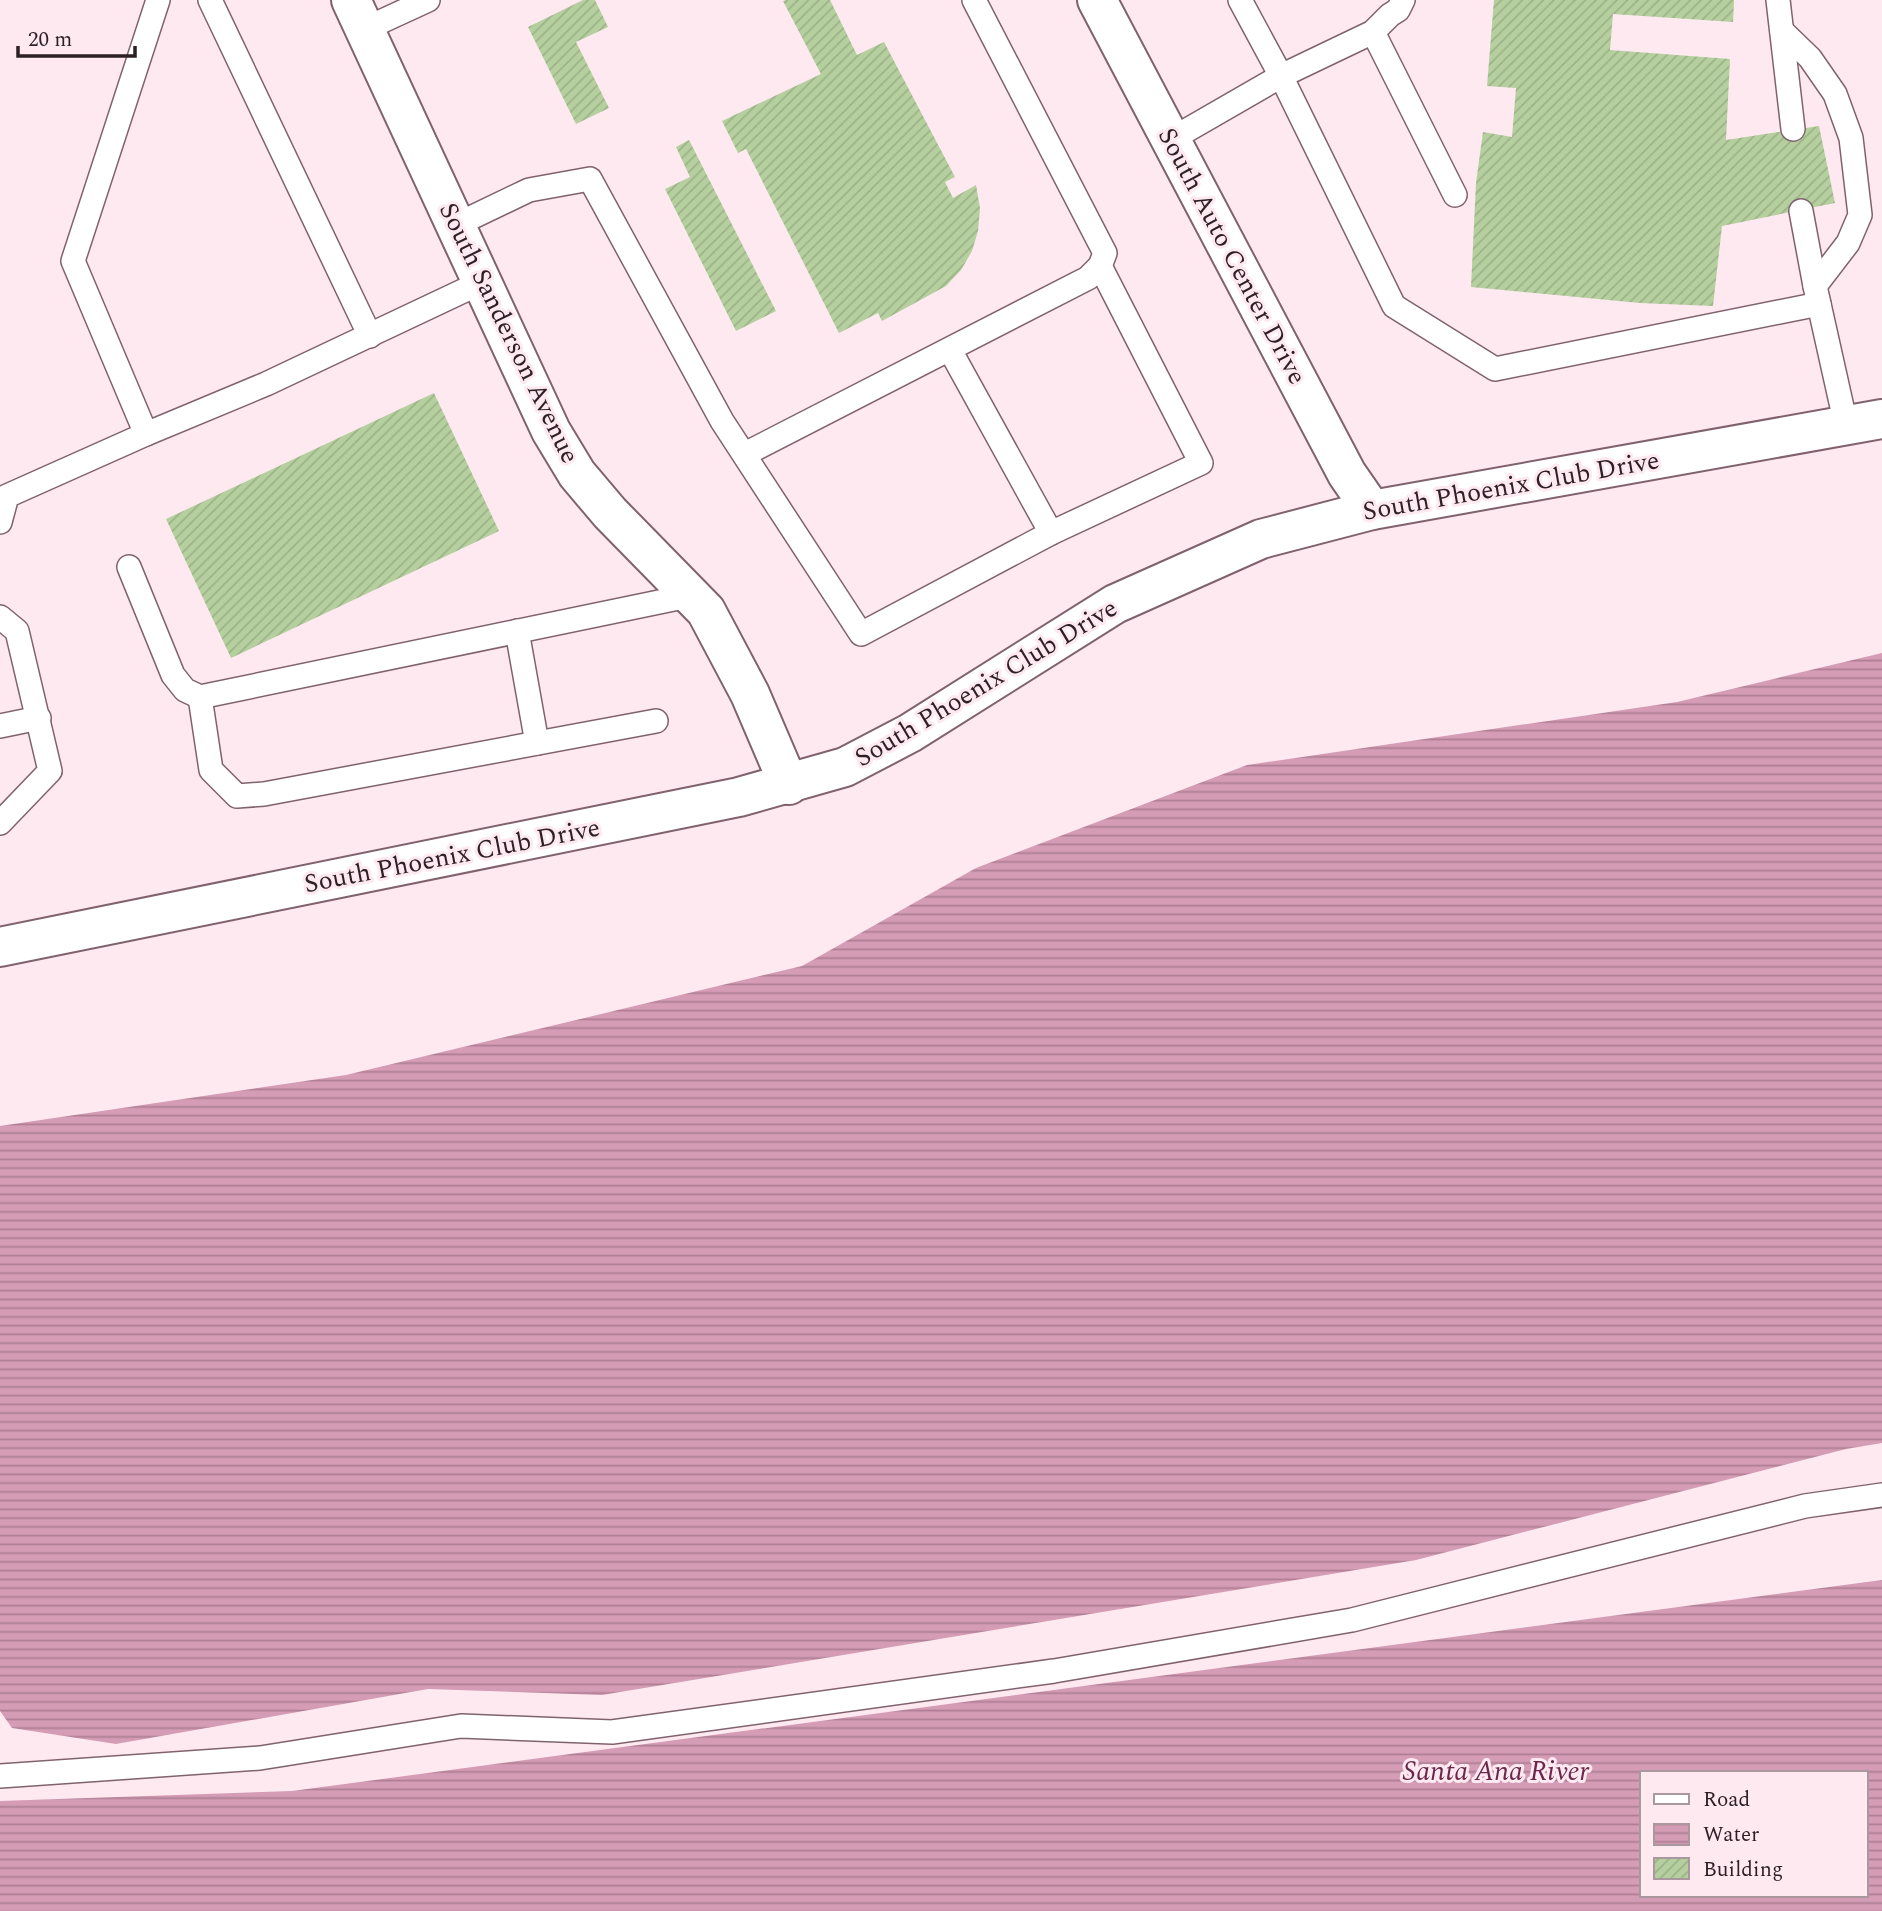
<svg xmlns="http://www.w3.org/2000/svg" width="1882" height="1911" viewBox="0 0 1882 1911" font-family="Spectral,serif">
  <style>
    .water { fill: url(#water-rules); fill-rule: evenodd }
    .building { fill: url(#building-hatch) }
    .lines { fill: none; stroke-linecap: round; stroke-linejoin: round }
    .service-casing { stroke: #80626f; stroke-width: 26 }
    .minor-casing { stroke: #80626f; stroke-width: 42 }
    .service { stroke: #fff; stroke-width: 23 }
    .minor { stroke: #fff; stroke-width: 38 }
    .labels { text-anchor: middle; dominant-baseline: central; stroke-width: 6; stroke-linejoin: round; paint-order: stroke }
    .street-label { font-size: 26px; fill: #2c1f25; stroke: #fee9f1 }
    .water-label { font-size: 28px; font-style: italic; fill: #6b284b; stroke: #fee9f1 }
  </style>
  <defs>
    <pattern id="water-rules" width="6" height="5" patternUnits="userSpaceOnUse" patternTransform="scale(1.75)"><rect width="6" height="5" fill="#d59cb5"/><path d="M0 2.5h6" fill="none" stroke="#ad7f93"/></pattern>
    <pattern id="building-hatch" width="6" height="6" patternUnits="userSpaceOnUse" patternTransform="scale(1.75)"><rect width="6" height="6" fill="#b5d09e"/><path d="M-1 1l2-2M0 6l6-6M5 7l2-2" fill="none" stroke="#9cb288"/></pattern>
  </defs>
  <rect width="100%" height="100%" fill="#fee9f1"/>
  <!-- water -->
  <g class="water">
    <path d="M 1882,653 L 1882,1443 L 1846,1449 L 1416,1560 L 602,1695 L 428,1689 L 116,1744 L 12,1728 L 0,1711 L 0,1126 L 346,1075 L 802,966 L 976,868 L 1247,765 L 1677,702 Z"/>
    <path d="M 1882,1580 L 1882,1911 L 0,1911 L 0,1801 L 292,1791 ZM 1642,1773 L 1866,1773 L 1866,1895 L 1642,1895 Z"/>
  </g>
  <!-- building -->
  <g class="building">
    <path d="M 583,0 L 595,0 L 608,27 L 576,42 L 609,108 L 576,124 L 528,27 Z"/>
    <path d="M 786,0 L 830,0 L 857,55 L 884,42 L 955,177 L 945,182 L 953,198 L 976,185 L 980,208 L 978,231 L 972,251 L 961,270 L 946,286 L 882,321 L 878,313 L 839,333 L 746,149 L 738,153 L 722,121 L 821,74 L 783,1 Z"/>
    <path d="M 1494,0 L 1734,0 L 1733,22 L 1613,14 L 1610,50 L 1730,59 L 1726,140 L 1819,126 L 1835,203 L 1722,226 L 1713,306 L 1640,303 L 1471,287 L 1476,183 L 1483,132 L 1512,137 L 1516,88 L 1487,86 Z"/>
    <path d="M 689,140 L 776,311 L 736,331 L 665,189 L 690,177 L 676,147 Z"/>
    <path d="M 434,393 L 499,531 L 231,658 L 166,519 Z"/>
  </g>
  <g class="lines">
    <defs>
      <g id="service">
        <path d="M 158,0 L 73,261 L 146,434 L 266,384 L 482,282"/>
        <path d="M 210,0 L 370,336"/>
        <path d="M 1240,0 L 1281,76 L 1394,306 L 1495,369 L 1819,304"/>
        <path d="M 1778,0 L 1793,129"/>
        <path d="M 365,29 L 428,0"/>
        <path d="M 1782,31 L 1810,58 L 1835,94 L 1851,138 L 1860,215 L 1848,243 L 1815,286"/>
        <path d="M 1373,32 L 1455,195"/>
        <path d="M 1170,140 L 1281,76 L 1373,32 L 1390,15 L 1398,10 L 1403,0"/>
        <path d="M 1801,211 L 1815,286 L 1846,425"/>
        <path d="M 456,225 L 529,190 L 590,179 L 722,421 L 861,634 L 1051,533 L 1201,463 L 1100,266"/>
        <path d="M 950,350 L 1051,533"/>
        <path d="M 745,454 L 1088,278 L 1100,266 L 1105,253 L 974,0"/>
        <path d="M 0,522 L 7,496 L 146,434"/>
        <path d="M 129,567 L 173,675 L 185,690 L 200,697 L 693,595"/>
        <path d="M 0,617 L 17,631 L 50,771 L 0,823"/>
        <path d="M 517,631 L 537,743"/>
        <path d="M 200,697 L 211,770 L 237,796 L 264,794 L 656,721"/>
        <path d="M 0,726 L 39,718"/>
        <path d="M 0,1776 L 260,1758 L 461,1726 L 612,1732 L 1054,1671 L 1352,1620 L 1805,1506 L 1882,1495"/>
      </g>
      <g id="minor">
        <path d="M 351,0 L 551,431 L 577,474 L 610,513 L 706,611 L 750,694 L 789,785"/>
        <path d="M 1097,0 L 1347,474 L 1372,510"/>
        <path d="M 0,947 L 739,797 L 845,767 L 910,733 L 1115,604 L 1261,539 L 1372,510 L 1882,419"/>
      </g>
    </defs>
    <!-- service casing -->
    <use href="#service" class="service-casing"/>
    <!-- minor casing -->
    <use href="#minor" class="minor-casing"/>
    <!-- service -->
    <use href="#service" class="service"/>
    <!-- minor -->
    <use href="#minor" class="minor"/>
  </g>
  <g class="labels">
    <!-- street labels -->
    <g class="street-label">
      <text transform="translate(1232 256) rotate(62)">South Auto Center Drive</text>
      <text transform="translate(509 333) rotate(64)">South Sanderson Avenue</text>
      <text transform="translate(1511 486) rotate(-10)">South Phoenix Club Drive</text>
      <text transform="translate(986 683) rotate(-31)">South Phoenix Club Drive</text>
      <text transform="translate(452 856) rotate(-11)">South Phoenix Club Drive</text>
    </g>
    <!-- water labels -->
    <g class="water-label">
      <text x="1496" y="1771">Santa Ana River</text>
    </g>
  </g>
  <!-- legend -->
  <rect x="1640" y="1771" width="228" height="126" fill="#fee9f1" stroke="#aa989f" stroke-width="2"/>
  <rect x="1654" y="1794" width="35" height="10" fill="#ffffff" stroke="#aa989f" stroke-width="2"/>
  <text x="1703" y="1806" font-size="21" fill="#2c1f25">Road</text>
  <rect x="1654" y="1824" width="35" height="21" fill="url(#water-rules)" stroke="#aa989f" stroke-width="2"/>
  <text x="1703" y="1841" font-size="21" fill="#2c1f25">Water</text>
  <rect x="1654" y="1858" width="35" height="21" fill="url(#building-hatch)" stroke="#aa989f" stroke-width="2"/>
  <text x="1703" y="1876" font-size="21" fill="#2c1f25">Building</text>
  <!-- scale -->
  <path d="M18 46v10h117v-10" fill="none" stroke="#2c1f25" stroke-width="3.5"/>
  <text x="28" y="46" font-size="21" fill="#2c1f25" stroke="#fee9f1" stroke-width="5" paint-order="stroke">20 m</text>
</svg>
